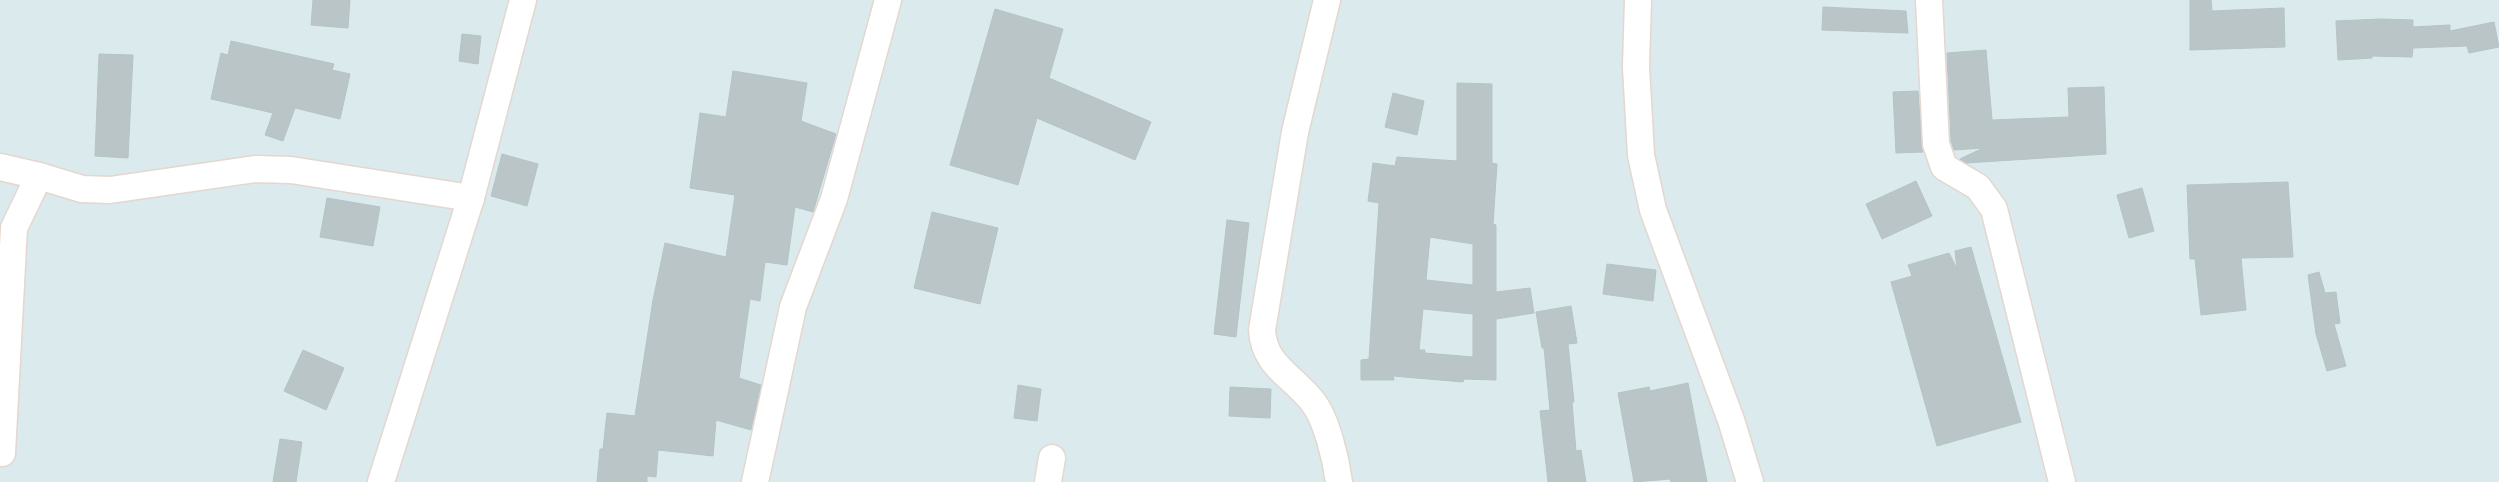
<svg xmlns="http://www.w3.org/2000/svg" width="2499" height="482" viewBox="0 0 2499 482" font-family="Roboto,sans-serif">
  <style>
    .building { fill: #bac5c8; stroke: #b3c4c8; fill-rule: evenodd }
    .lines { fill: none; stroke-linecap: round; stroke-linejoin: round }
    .minor-casing { stroke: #e4d7cf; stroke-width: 29 }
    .minor { stroke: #fff; stroke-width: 26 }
  </style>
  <rect width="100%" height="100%" fill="#daeaed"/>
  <!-- building -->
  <g class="building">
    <path d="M 313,0 L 350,0 L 348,28 L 311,25 Z"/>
    <path d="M 2190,0 L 2211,0 L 2212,11 L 2284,8 L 2285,47 L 2190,50 Z"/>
    <path d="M 1823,7 L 1906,11 L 1908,33 L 1822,30 Z"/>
    <path d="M 995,9 L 1063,29 L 1049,78 L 1151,122 L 1135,160 L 1037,118 L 1018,185 L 950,165 Z"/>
    <path d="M 2380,19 L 2413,20 L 2413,27 L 2450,25 L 2450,31 L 2494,22 L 2499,47 L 2469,53 L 2467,46 L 2413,48 L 2412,57 L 2372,56 L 2372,58 L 2338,60 L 2336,21 Z"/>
    <path d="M 462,34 L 481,36 L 478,64 L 459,61 Z"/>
    <path d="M 231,41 L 334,64 L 332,70 L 350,74 L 340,119 L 295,108 L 283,141 L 265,135 L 273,113 L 211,99 L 221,53 L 228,55 Z"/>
    <path d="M 1986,50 L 1992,120 L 2069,117 L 2068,88 L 2104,87 L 2106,154 L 1966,163 L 1960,159 L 1983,148 L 1954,150 L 1951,141 L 1947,53 Z"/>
    <path d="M 99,54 L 133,55 L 128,158 L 95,156 Z"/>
    <path d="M 733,71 L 807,83 L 801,121 L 836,134 L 813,212 L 795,207 L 787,265 L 765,262 L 760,301 L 750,299 L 739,378 L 761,385 L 751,430 L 716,420 L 713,456 L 658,450 L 656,477 L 647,476 L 647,482 L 597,482 L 600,449 L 603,449 L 607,413 L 635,416 L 653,300 L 665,243 L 726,257 L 735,195 L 690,188 L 700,113 L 726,117 Z"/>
    <path d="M 1457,83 L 1492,84 L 1492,163 L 1497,164 L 1493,224 L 1496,225 L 1496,292 L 1530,288 L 1534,313 L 1496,319 L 1496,380 L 1464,379 L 1463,382 L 1393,376 L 1394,380 L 1361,380 L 1361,360 L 1369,359 L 1379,203 L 1368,201 L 1373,163 L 1395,166 L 1397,157 L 1457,161 ZM 1430,237 L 1473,244 L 1473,285 L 1426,280 ZM 1423,309 L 1473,314 L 1473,357 L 1425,353 L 1425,350 L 1419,350 Z"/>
    <path d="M 1918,91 L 1923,152 L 1896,153 L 1893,92 Z"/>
    <path d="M 1393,93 L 1424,101 L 1417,135 L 1385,127 Z"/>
    <path d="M 502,154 L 538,164 L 527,206 L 491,196 Z"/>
    <path d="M 1916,181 L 1932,216 L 1882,239 L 1866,204 Z"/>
    <path d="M 2288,182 L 2293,257 L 2241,258 L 2246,310 L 2201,315 L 2195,259 L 2190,259 L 2187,185 Z"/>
    <path d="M 2142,188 L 2154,231 L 2129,238 L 2117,195 Z"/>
    <path d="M 327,198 L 380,207 L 373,246 L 320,237 Z"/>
    <path d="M 932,212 L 998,228 L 980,304 L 914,288 Z"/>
    <path d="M 1227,220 L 1249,223 L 1236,337 L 1214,334 Z"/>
    <path d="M 1971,247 L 2021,422 L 1937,446 L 1891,282 L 1912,276 L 1908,265 L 1949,253 L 1957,269 L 1955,251 Z"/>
    <path d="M 1607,264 L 1656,270 L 1653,301 L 1603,294 Z"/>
    <path d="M 2319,272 L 2325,293 L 2336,292 L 2340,323 L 2334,324 L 2346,366 L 2327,371 L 2316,334 L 2308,275 Z"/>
    <path d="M 1571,306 L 1577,343 L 1568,344 L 1574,402 L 1572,402 L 1576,451 L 1581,450 L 1586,482 L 1548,482 L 1540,411 L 1550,410 L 1544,348 L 1542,348 L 1536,312 Z"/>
    <path d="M 303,350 L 344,368 L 326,410 L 284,391 Z"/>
    <path d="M 1688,383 L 1707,482 L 1671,482 L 1670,479 L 1634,482 L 1618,393 L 1649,387 L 1650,391 Z"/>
    <path d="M 1018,385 L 1041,389 L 1037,421 L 1014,418 Z"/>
    <path d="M 1230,387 L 1271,389 L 1270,418 L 1229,416 Z"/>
    <path d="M 280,439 L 302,442 L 296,482 L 273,482 Z"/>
  </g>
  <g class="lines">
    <defs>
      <g id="minor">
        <path d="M 1327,0 L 1295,132 L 1262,330 C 1264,366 1293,376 1313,402 C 1327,420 1336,460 1339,482"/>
        <path d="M 1638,0 L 1636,67 L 1641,155 L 1653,210 L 1731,420 L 1750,482"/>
        <path d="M 1929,0 L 1936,144 L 1944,167 L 1978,187 L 1994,209 L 2062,482"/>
        <path d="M 0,167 L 39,176 L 82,189 L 110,190 L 255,169 L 291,170 L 471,198"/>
        <path d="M 2,453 L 14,228 L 39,176"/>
        <path d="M 381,482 L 471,198 L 523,0"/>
        <path d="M 755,482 L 793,307 L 834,199 L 888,0"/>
        <path d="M 1048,482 L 1052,458"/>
      </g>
    </defs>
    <!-- minor casing -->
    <use href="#minor" class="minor-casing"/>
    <!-- minor -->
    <use href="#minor" class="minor"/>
  </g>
</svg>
